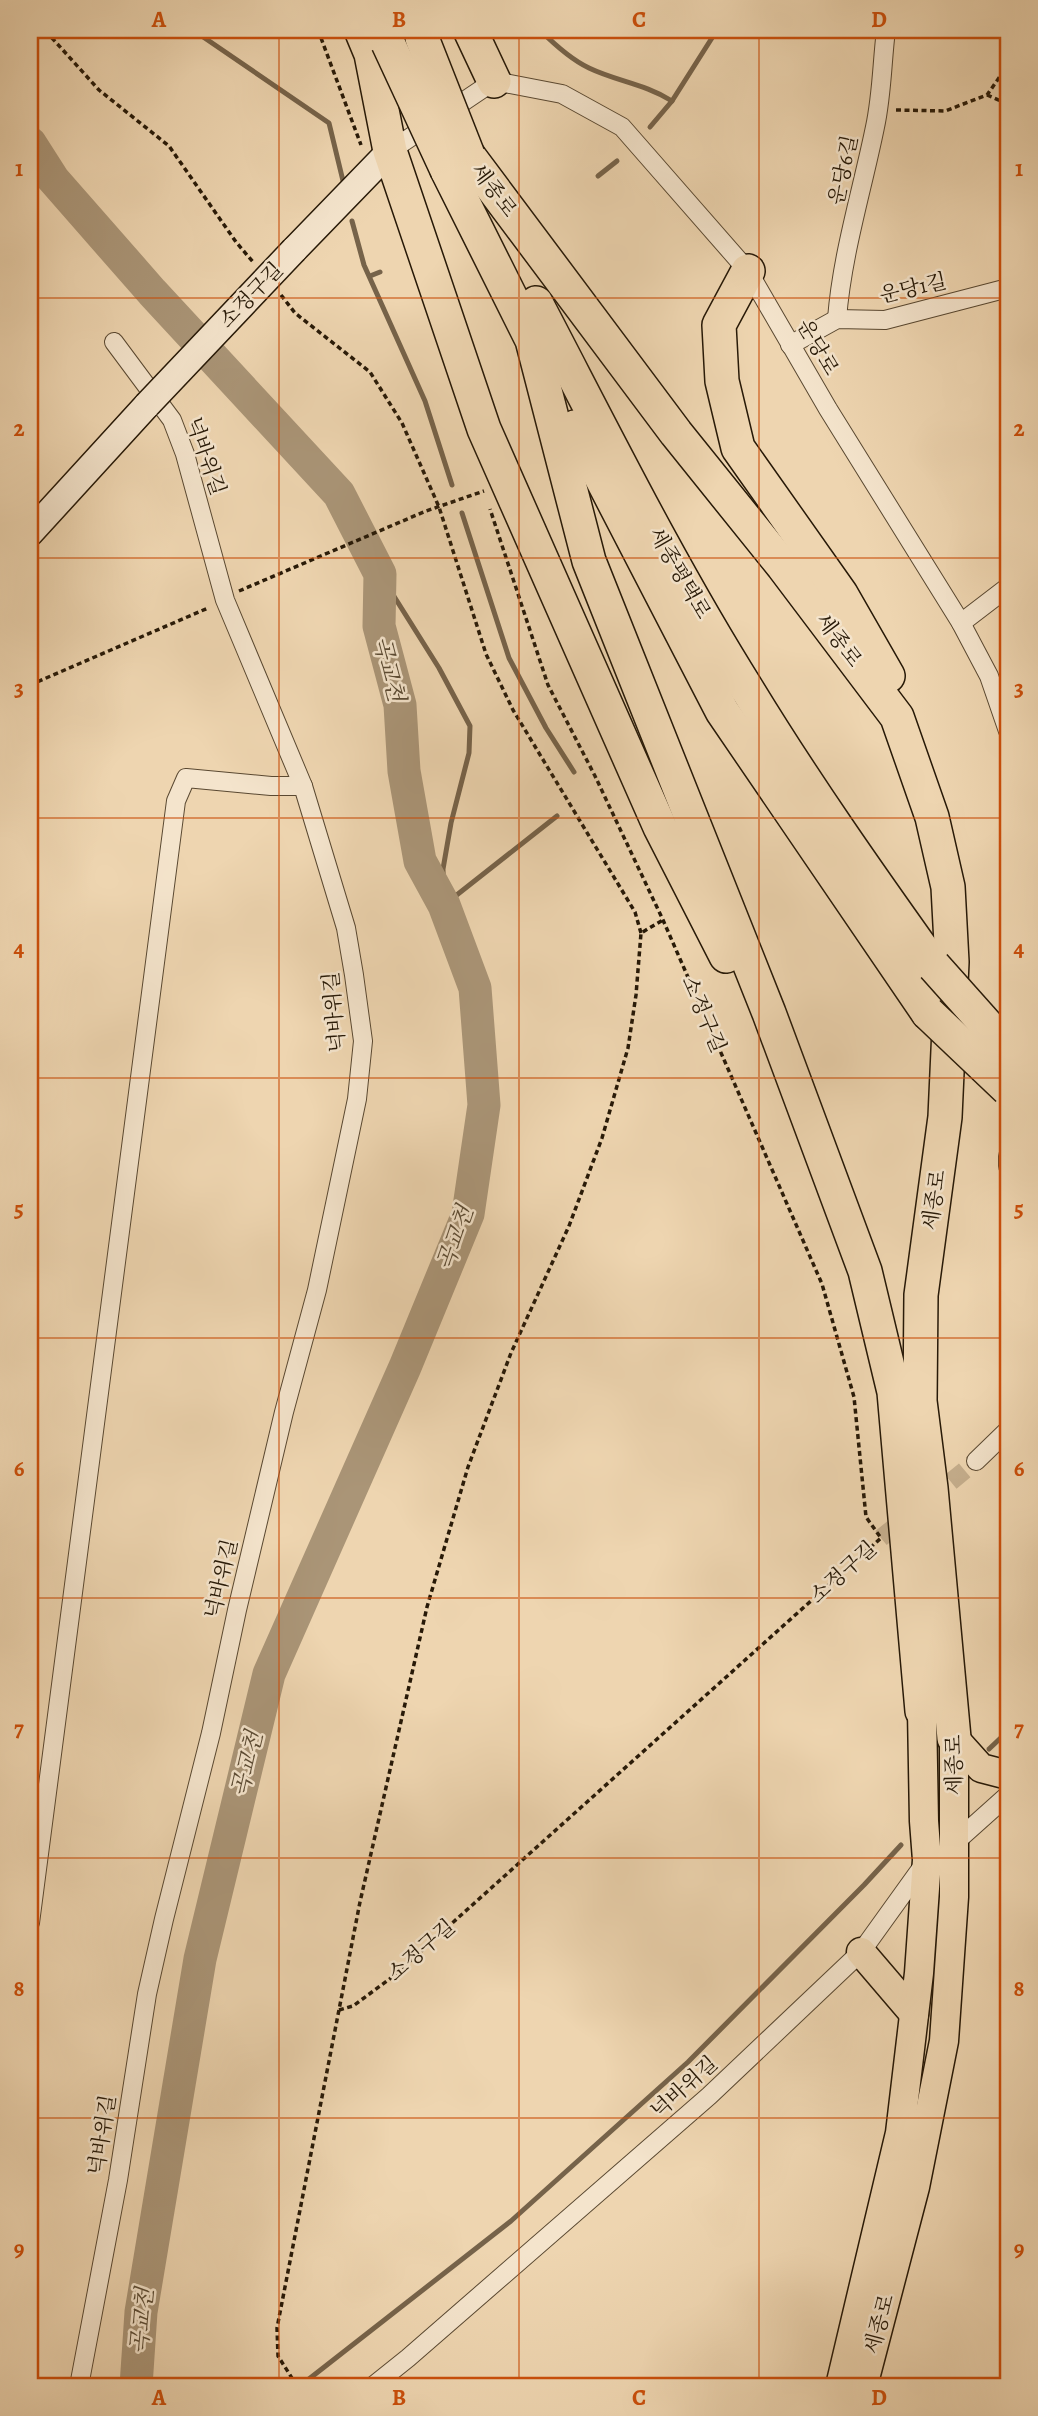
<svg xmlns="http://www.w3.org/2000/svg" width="1038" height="2416" viewBox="0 0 1038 2416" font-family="Alegreya,'Noto Serif KR',serif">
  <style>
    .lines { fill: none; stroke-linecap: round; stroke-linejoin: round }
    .stream { stroke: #76634a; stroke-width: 5 }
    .river { stroke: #aa9577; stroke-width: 33 }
    .street-tunnel { stroke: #c6af8e; stroke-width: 18; stroke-dasharray: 18 9; stroke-linecap: butt }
    .street-casing { stroke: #594831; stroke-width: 20 }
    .secondary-casing { stroke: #271907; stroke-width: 29 }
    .primary-casing { stroke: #271907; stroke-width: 31 }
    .highway-casing { stroke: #271907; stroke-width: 36 }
    .path { stroke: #271907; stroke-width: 3.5; stroke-dasharray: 5 3.5; stroke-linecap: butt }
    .street { stroke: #f4e4cc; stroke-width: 18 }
    .secondary { stroke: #f4e4cc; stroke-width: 26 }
    .primary { stroke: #eed5b0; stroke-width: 28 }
    .highway { stroke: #eed5b0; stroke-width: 33 }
    .secondary-bridge-casing { stroke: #271907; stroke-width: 29; stroke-linecap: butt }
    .highway-bridge-casing { stroke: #271907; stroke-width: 36; stroke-linecap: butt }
    .secondary-bridge { stroke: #f4e4cc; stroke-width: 26 }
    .highway-bridge { stroke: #eed5b0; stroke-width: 33 }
    .grid { fill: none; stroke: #cb4f0b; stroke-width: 2; stroke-opacity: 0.55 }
    .labels { text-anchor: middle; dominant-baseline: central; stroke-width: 5; stroke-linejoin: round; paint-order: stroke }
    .street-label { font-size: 21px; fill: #271907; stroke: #f4e4cc }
    .water-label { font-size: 23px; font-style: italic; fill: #5b4b34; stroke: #f4e4cc }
    .neatline { fill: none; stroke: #cb4f0b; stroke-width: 2.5 }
    .grid-label { font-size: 23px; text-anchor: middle; font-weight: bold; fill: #cb4f0b }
  </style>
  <rect width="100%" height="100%" fill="#eed5b0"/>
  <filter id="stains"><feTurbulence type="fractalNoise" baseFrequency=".00286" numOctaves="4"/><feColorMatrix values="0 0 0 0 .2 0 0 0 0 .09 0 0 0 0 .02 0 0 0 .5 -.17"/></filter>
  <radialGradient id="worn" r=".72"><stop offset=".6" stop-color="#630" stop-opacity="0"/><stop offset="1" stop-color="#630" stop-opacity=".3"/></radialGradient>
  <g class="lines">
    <!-- stream -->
    <g class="stream">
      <path d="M 193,30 L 329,123 L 344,185"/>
      <path d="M 540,30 C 554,44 570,59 589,68 C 616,81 645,84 672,101 L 650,127"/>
      <path d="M 672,101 L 717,30"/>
      <path d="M 598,176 L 617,161"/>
      <path d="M 352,221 L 364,265 L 425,401 L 452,485"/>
      <path d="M 370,276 L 380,272"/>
      <path d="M 462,513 L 509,658 L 546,728 L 574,772"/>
      <path d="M 380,574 L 439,668 L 470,726 L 469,753 L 451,823 L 443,869 L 444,905"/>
      <path d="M 444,905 L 557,816"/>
      <path d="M 989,1749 L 1008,1731"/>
      <path d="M 300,2386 L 511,2221 L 688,2062 L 864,1885 L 901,1845"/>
    </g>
    <!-- river -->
    <path class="river" d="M 30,143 L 53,179 L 152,292 L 339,494 L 380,574 L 379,626 L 400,705 L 404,771 L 420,861 L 444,905 L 475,988 L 484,1105 L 468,1214 L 405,1367 L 269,1674 L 200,1959 L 141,2312 L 136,2386"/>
    <!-- street-tunnel -->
    <g class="street-tunnel">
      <path d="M 930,1499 L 976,1461"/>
      <path d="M 881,1538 L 908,1516"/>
    </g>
    <defs>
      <g id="street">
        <path d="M 390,151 L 494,81 L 562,94 L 622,127 L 748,271 L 828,409 L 961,623 L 989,676 L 1008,731"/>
        <path d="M 837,319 C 842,254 862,191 875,127 C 882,95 882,62 886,30"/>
        <path d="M 790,345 L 837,319 L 885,320 L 1008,288"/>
        <path d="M 961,623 L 1008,587"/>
        <path d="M 1008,1156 L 1008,1166"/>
        <path d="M 976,1461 L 1008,1430"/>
        <path d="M 951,1846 L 1008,1795"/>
        <path d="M 30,1923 L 176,801 L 186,778 L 271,786 L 303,786 L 225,600 L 185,454 L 172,420 L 114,342"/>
        <path d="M 79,2386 L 118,2180 L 147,1994 L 164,1919 L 211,1733 L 237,1610 L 284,1412 L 317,1290 L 357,1099 L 363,1041 L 354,975 L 346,928 L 303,786"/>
        <path d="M 373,2386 L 408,2358 L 709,2096 L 861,1952 L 925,1863"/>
      </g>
      <g id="secondary">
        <path d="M 294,250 L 390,151"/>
        <path d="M 30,533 L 147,405"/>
      </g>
      <g id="primary">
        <path d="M 954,1738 L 981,1768 L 1008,1775"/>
        <path d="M 861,1952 L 914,2014"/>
        <path d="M 840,2386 L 900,2133 L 919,1973 L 927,1860 L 924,1821 L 922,1711"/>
        <path d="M 863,2386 L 915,2187 L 944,2041 L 954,1897 L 954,1738"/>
      </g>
      <g id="highway">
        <path d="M 361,30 L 371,54 L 390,151 L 484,429 L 660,827 L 726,956"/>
        <path d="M 470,30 L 494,81"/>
        <path d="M 468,155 L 676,433 L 783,566 L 897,717 L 932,817 L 948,887 L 952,962 L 945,1117 L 921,1295 L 920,1401 L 931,1488 L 954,1738"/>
        <path d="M 447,170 L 532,340 L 589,561 L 769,1013 L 865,1271 L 894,1392 L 922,1711"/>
        <path d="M 748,271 L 719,325 L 722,381 L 738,448 L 841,594 L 888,676"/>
        <path d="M 536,303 C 604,433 669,565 747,689 C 805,784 869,875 934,966"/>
        <path d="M 575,427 L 722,711 L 928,1013"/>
      </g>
    </defs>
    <!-- street casing -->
    <use href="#street" class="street-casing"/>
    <!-- secondary casing -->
    <use href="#secondary" class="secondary-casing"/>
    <!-- primary casing -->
    <use href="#primary" class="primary-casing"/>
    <!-- highway casing -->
    <use href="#highway" class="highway-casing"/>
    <!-- path -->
    <g class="path">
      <path d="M 48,30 L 52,38 L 99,90 L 169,146 L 236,242 L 253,262"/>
      <path d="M 318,30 L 361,145"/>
      <path d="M 987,95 L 1001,101 L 1008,100"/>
      <path d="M 896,110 L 945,111 L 987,95 L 1008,65"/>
      <path d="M 281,295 L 295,313 L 370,372 L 402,423 L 439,507 L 486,654 L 513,710 L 635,912 L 641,933"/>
      <path d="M 239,591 L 426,511 L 484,491"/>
      <path d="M 30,685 L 208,608"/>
      <path d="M 339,2010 L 353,2006 L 391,1978 L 881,1538 L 866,1517 L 854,1397 L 822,1284 L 663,920 L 595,776 L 548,685 L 490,509"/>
      <path d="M 297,2386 L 278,2356 L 277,2328 L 360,1902 L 427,1607 L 468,1467 L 511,1353 L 569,1226 L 602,1138 L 628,1048 L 636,995 L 641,933 L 663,920"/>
    </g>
    <!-- street -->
    <use href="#street" class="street"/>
    <!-- secondary -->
    <use href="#secondary" class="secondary"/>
    <!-- primary -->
    <use href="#primary" class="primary"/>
    <!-- highway -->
    <use href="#highway" class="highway"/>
    <defs>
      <path id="secondary-bridge" d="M 147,405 L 294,250"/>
      <g id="highway-bridge">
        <path d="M 422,38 L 468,155"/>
        <path d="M 388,43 L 447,170"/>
        <path d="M 934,966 L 1008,1049"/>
        <path d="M 928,1013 L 1008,1089"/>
      </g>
    </defs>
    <!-- secondary-bridge casing -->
    <use href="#secondary-bridge" class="secondary-bridge-casing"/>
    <!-- highway-bridge casing -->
    <use href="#highway-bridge" class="highway-bridge-casing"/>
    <!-- secondary-bridge -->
    <use href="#secondary-bridge" class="secondary-bridge"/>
    <!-- highway-bridge -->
    <use href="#highway-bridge" class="highway-bridge"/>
  </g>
  <!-- grid -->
  <path class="grid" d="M 279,30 L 279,2386M 519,30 L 519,2386M 759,30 L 759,2386M 30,298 L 1008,298M 30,558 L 1008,558M 30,818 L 1008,818M 30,1078 L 1008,1078M 30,1338 L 1008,1338M 30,1598 L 1008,1598M 30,1858 L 1008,1858M 30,2118 L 1008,2118"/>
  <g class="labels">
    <!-- street labels -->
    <g class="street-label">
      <text transform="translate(843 170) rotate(-78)">운당6길</text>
      <text transform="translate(494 190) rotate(53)">세종로</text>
      <text transform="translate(913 288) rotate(-13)">운당1길</text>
      <text transform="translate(251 295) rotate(-46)">소정구길</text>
      <text transform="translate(818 347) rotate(60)">운당로</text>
      <text transform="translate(206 456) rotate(71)">넉바위길</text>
      <text transform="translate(680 573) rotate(60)">세종평택로</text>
      <text transform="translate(839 640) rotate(53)">세종로</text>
      <text transform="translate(334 1012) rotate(-95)">넉바위길</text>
      <text transform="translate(704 1014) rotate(67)">소정구길</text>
      <text transform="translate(934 1200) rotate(-82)">세종로</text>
      <text transform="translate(843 1572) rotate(-42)">소정구길</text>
      <text transform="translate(221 1579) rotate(-77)">넉바위길</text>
      <text transform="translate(954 1765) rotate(-91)">세종로</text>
      <text transform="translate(421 1950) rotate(-41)">소정구길</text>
      <text transform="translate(684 2087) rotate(-42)">넉바위길</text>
      <text transform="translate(102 2135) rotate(-81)">넉바위길</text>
      <text transform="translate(879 2324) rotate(-75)">세종로</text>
    </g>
    <!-- water labels -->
    <g class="water-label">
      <text transform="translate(389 669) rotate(76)">곡교천</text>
      <text transform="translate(455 1238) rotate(-70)">곡교천</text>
      <text transform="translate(247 1764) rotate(-76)">곡교천</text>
      <text transform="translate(142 2321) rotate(-84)">곡교천</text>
    </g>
  </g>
  <!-- margin -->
  <rect width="1038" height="2416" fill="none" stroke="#eed5b0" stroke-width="77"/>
  <rect x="38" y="38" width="962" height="2340" class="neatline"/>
  <g class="grid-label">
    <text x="159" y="27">A</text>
    <text x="399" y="27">B</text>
    <text x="639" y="27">C</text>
    <text x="879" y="27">D</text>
    <text x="19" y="176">1</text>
    <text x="1019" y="176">1</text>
    <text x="19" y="436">2</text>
    <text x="1019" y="436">2</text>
    <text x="19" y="696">3</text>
    <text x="1019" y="696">3</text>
    <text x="19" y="956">4</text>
    <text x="1019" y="956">4</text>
    <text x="19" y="1216">5</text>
    <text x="1019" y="1216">5</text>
    <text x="19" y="1476">6</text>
    <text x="1019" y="1476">6</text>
    <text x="19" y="1736">7</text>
    <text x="1019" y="1736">7</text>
    <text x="19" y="1996">8</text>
    <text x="1019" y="1996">8</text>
    <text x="19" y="2256">9</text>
    <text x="1019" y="2256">9</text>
    <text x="159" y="2405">A</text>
    <text x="399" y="2405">B</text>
    <text x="639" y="2405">C</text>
    <text x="879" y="2405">D</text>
  </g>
  <rect width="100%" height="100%" filter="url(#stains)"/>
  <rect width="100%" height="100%" fill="url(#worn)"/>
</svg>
